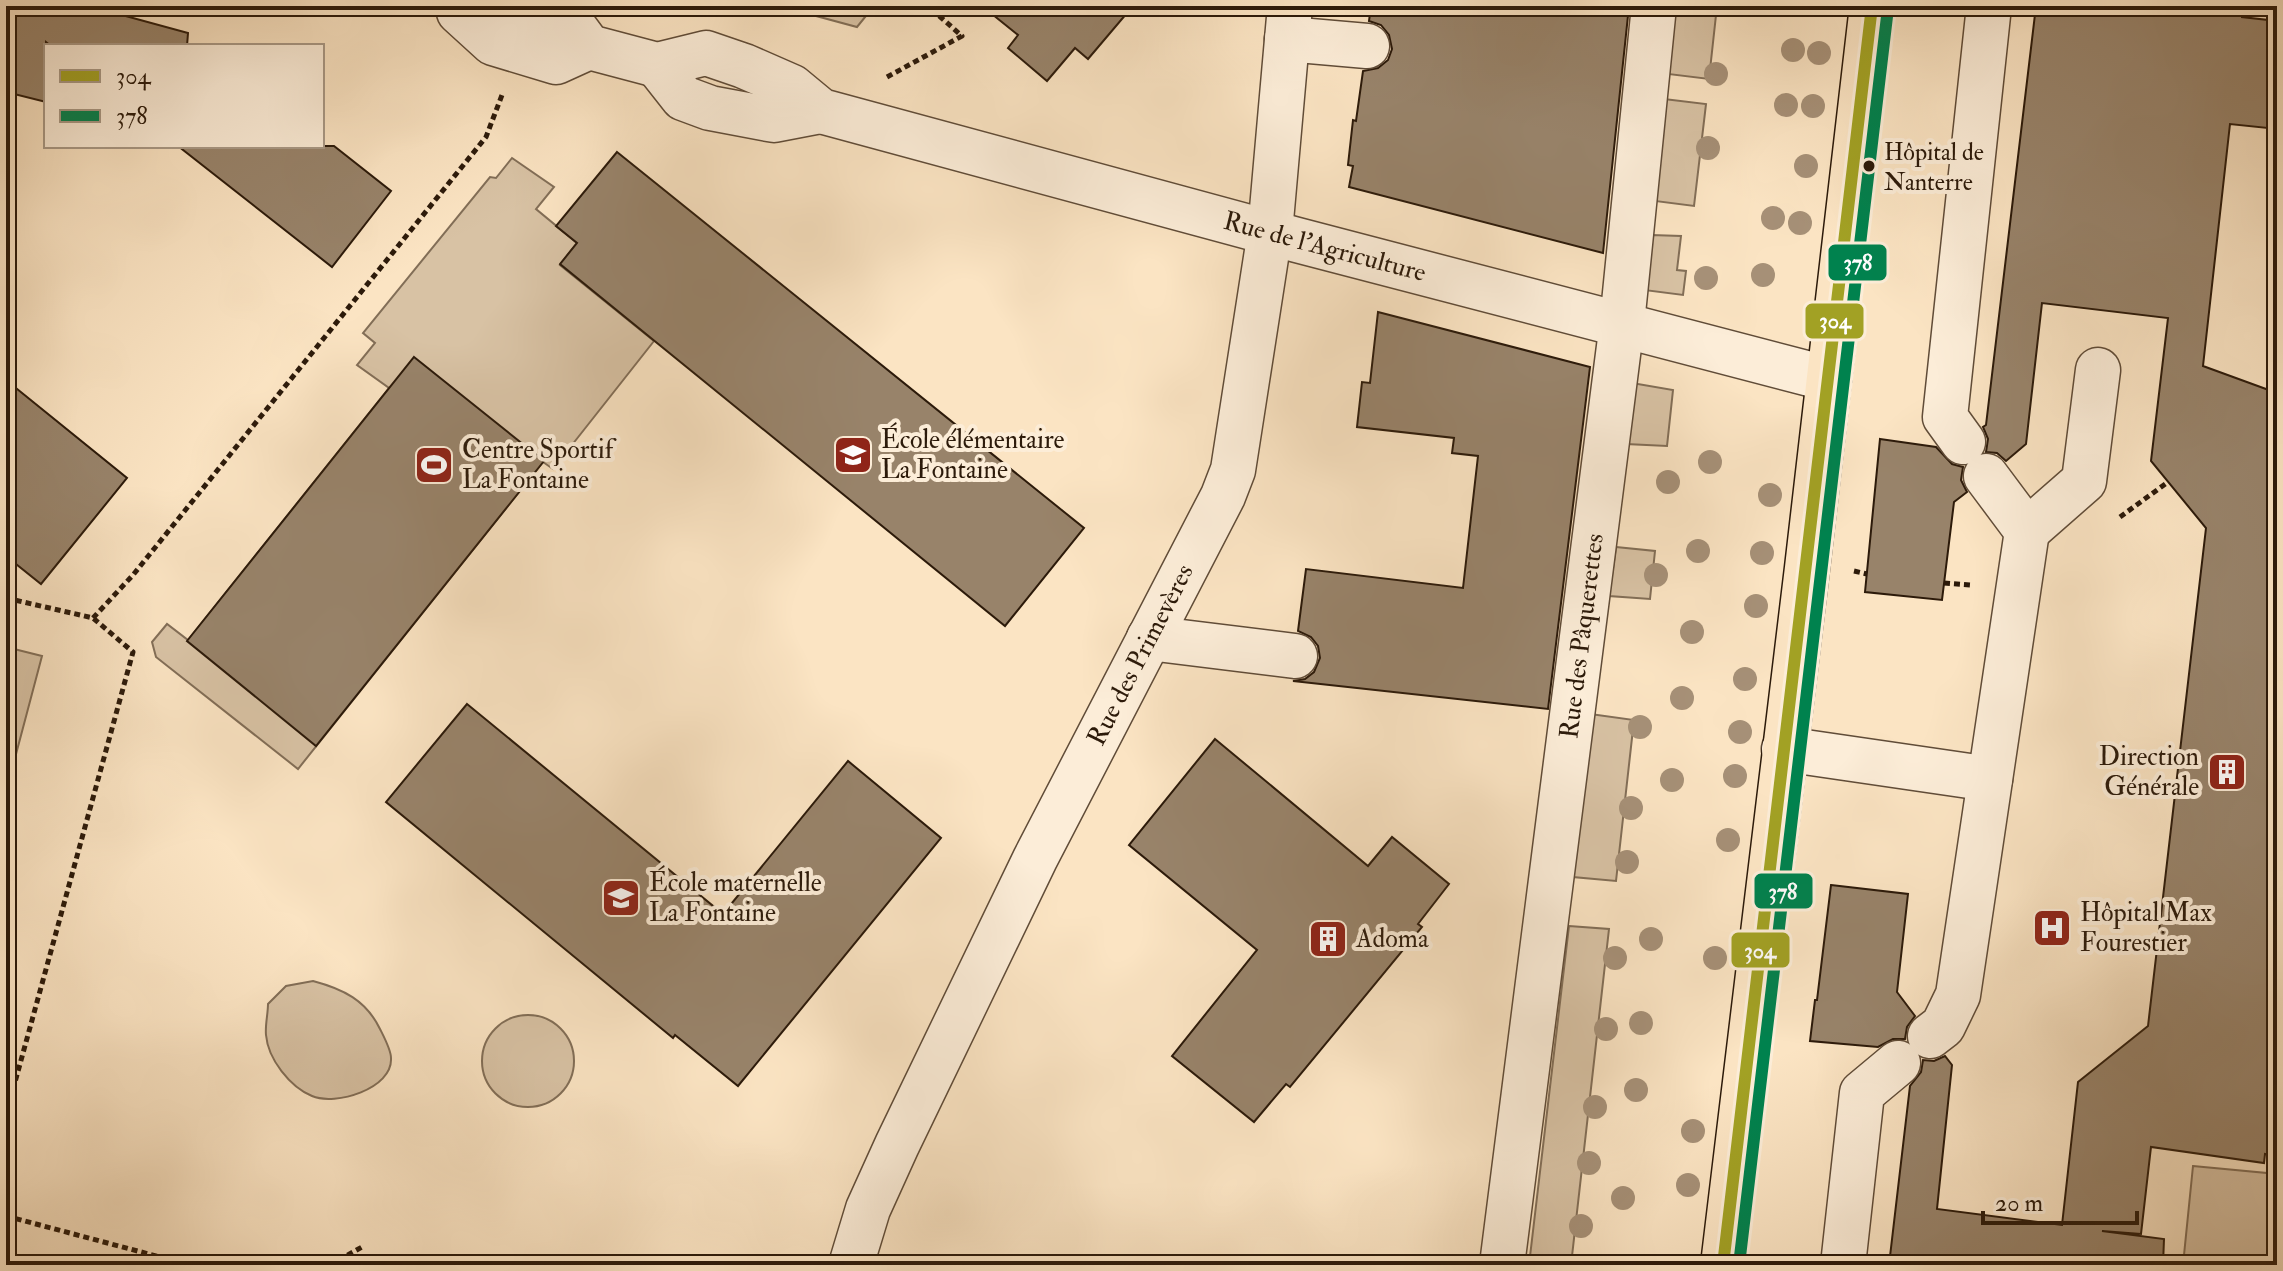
<svg xmlns="http://www.w3.org/2000/svg" width="2283" height="1271" viewBox="0 0 2283 1271" font-family="'IM FELL Double Pica',serif">
  <style>
    .green { fill: #d8c2a4; stroke: #826e57; stroke-width: 2 }
    .building { fill: #98836a; stroke: #2c1a0a; stroke-width: 2 }
    .lines { fill: none; stroke-linecap: round; stroke-linejoin: round }
    .minor-casing { stroke: #604c38; stroke-width: 47 }
    .major-casing { stroke: #2c1a0a; stroke-width: 47 }
    .path { stroke: #2c1a0a; stroke-width: 5; stroke-dasharray: 6 4; stroke-linecap: butt }
    .minor { stroke: #fcedd8; stroke-width: 44 }
    .major { stroke: #fbe4c3; stroke-width: 44 }
    .bus-1-casing { stroke: #fcedd8; stroke-width: 18 }
    .bus-2-casing { stroke: #fcedd8; stroke-width: 18 }
    .bus-1 { stroke: #a2a124; stroke-width: 12 }
    .bus-2 { stroke: #00824e; stroke-width: 12 }
    .tree { fill: #a69077 }
    .bus-dot { fill: #2c1a0a; stroke: #fcedd8; stroke-width: 3 }
    .labels { text-anchor: middle; dominant-baseline: central; stroke-width: 8; stroke-linejoin: round; paint-order: stroke }
    .bus-label { font-size: 24px; fill: #2c1a0a; stroke: #fcedd8; text-anchor: start }
    .street-label { font-size: 26px; fill: #2c1a0a; stroke: #fcedd8 }
    .poi-label { font-size: 26px; fill: #2c1a0a; stroke: #fcedd8; text-anchor: start }
    .line-badge { stroke: #fcedd8; stroke-width: 3 }
    .badge-label { font-size: 22px; text-anchor: middle; font-weight: bold; fill: #fff }
  </style>
  <rect width="100%" height="100%" fill="#fbe4c3"/>
  <filter id="stains"><feTurbulence type="fractalNoise" baseFrequency=".0025" numOctaves="4"/><feColorMatrix values="0 0 0 0 .2 0 0 0 0 .09 0 0 0 0 .02 0 0 0 .5 -.17"/></filter>
  <radialGradient id="worn" r=".72"><stop offset=".6" stop-color="#630" stop-opacity="0"/><stop offset="1" stop-color="#630" stop-opacity=".3"/></radialGradient>
  <!-- green -->
  <g class="green">
    <path d="M 779,6 L 874,6 L 857,27 Z"/>
    <path d="M 1676,6 L 1717,6 L 1709,79 L 1668,74 Z"/>
    <path d="M 1664,99 L 1706,104 L 1694,206 L 1655,201 Z"/>
    <path d="M 512,158 L 554,187 L 536,209 L 577,243 L 560,265 L 654,341 L 553,469 L 543,462 L 298,769 L 156,657 L 152,642 L 167,624 L 188,640 L 389,388 L 357,365 L 375,343 L 363,333 L 490,177 L 496,178 Z"/>
    <path d="M 1651,235 L 1681,236 L 1677,270 L 1686,271 L 1683,295 L 1644,290 Z"/>
    <path d="M 1632,383 L 1673,390 L 1667,446 L 1626,444 Z"/>
    <path d="M 1616,547 L 1655,551 L 1650,599 L 1609,596 Z"/>
    <path d="M 6,647 L 42,656 L 6,792 Z"/>
    <path d="M 1583,713 L 1634,720 L 1616,881 L 1573,877 L 1585,778 Z"/>
    <path d="M 1569,926 L 1609,929 L 1571,1265 L 1529,1265 Z"/>
    <path d="M 313,981 C 343,989 366,1000 380,1029 C 384,1037 391,1050 391,1058 C 393,1089 335,1106 312,1096 C 290,1087 268,1059 266,1035 C 265,1025 268,1014 268,1004 L 286,986 Z"/>
    <circle cx="528" cy="1061" r="46"/>
    <path d="M 2193,1166 L 2277,1174 L 2277,1265 L 2183,1265 Z"/>
  </g>
  <!-- building -->
  <g class="building">
    <path d="M 6,6 L 89,6 L 188,33 L 187,46 L 51,46 L 46,42 L 46,102 L 6,92 Z"/>
    <path d="M 982,6 L 1133,6 L 1088,59 L 1075,48 L 1047,81 L 1008,48 L 1018,35 Z"/>
    <path d="M 1371,6 L 1629,6 L 1603,253 L 1349,187 L 1353,166 L 1348,165 L 1353,120 L 1356,121 L 1363,71 L 1378,68 L 1388,60 L 1392,49 L 1389,35 L 1381,25 L 1369,21 Z"/>
    <path d="M 2036,6 L 2243,6 L 2242,17 L 2277,21 L 2277,129 L 2230,124 L 2203,366 L 2277,393 L 2277,1156 L 2265,1154 L 2264,1163 L 2151,1147 L 2141,1234 L 2102,1231 L 2164,1239 L 2163,1265 L 1889,1265 L 1910,1086 L 1921,1072 L 1923,1060 L 1934,1061 L 1945,1056 L 1952,1065 L 1937,1209 L 2062,1225 L 2078,1082 L 2148,1026 L 2206,528 L 2151,461 L 2168,318 L 2042,303 L 2026,444 L 2006,461 L 1997,453 L 1986,452 L 1988,439 L 1983,427 L 1986,425 Z"/>
    <path d="M 178,146 L 334,146 L 391,191 L 332,267 Z"/>
    <path d="M 617,152 L 1084,528 L 1005,626 L 560,264 L 577,243 L 556,226 Z"/>
    <path d="M 1378,312 L 1590,367 L 1548,709 L 1293,681 L 1305,679 L 1314,672 L 1320,658 L 1318,646 L 1311,637 L 1298,631 L 1306,569 L 1463,588 L 1478,456 L 1452,453 L 1454,438 L 1357,427 L 1362,382 L 1370,383 Z"/>
    <path d="M 414,357 L 544,461 L 316,746 L 187,641 Z"/>
    <path d="M 6,380 L 127,478 L 41,584 L 6,556 Z"/>
    <path d="M 1880,439 L 1936,447 L 1952,464 L 1963,467 L 1961,480 L 1967,492 L 1954,502 L 1942,600 L 1865,592 Z"/>
    <path d="M 467,704 L 723,914 L 848,761 L 941,838 L 738,1086 L 675,1035 L 673,1038 L 386,802 Z"/>
    <path d="M 1215,739 L 1368,866 L 1392,837 L 1449,884 L 1418,924 L 1422,927 L 1290,1087 L 1286,1084 L 1254,1122 L 1172,1056 L 1257,950 L 1129,845 Z"/>
    <path d="M 1831,885 L 1908,894 L 1897,992 L 1915,1016 L 1907,1027 L 1905,1039 L 1893,1039 L 1878,1047 L 1810,1041 L 1815,1000 L 1817,1000 Z"/>
  </g>
  <g class="lines">
    <defs>
      <g id="minor">
        <path id="s1" d="M 514,6 L 572,24 L 589,47 L 657,65 L 706,53 L 744,66 L 792,87 L 821,111 L 1297,240 L 1829,379"/>
        <path d="M 459,12 L 493,43 L 556,62 L 589,47"/>
        <path d="M 1287,39 L 1367,46"/>
        <path d="M 657,65 L 683,98 L 710,108 L 774,120 L 821,111"/>
        <path d="M 1963,442 L 1945,417 L 1989,6"/>
        <path d="M 2027,531 L 2084,481 L 2098,370"/>
        <path d="M 1149,638 L 1295,656"/>
        <path d="M 1784,749 L 1990,779"/>
        <path d="M 1930,1036 L 1943,1026 L 1958,995 L 2027,531 L 1986,476"/>
        <path id="s2" d="M 851,1265 L 868,1209 L 897,1145 L 1035,859 L 1223,496 L 1233,470 L 1270,232 L 1290,6"/>
        <path id="s3" d="M 1502,1265 L 1622,323 L 1654,6"/>
        <path d="M 1843,1265 L 1862,1093 L 1898,1063"/>
      </g>
      <path id="major" d="M 1723,1265 L 1807,568 L 1872,6"/>
    </defs>
    <!-- minor casing -->
    <use href="#minor" class="minor-casing"/>
    <!-- major casing -->
    <use href="#major" class="major-casing"/>
    <!-- path -->
    <g class="path">
      <path d="M 887,77 L 962,36 L 928,6"/>
      <path d="M 2120,517 L 2168,482"/>
      <path d="M 1854,571 L 1867,574"/>
      <path d="M 1944,583 L 1970,585"/>
      <path d="M 6,598 L 93,618 L 133,652 L 6,1115"/>
      <path d="M 93,618 L 133,575 L 486,137 L 502,95"/>
      <path d="M 6,1216 L 190,1265"/>
      <path d="M 330,1265 L 362,1247"/>
    </g>
    <!-- minor -->
    <use href="#minor" class="minor"/>
    <!-- major -->
    <use href="#major" class="major"/>
    <defs>
      <path id="bus-1" d="M 1723,1265 L 1872,6"/>
      <path id="bus-2" d="M 1739,1265 L 1888,8"/>
    </defs>
    <!-- bus-1 casing -->
    <use href="#bus-1" class="bus-1-casing"/>
    <!-- bus-2 casing -->
    <use href="#bus-2" class="bus-2-casing"/>
    <!-- bus-1 -->
    <use href="#bus-1" class="bus-1"/>
    <!-- bus-2 -->
    <use href="#bus-2" class="bus-2"/>
  </g>
  <!-- trees -->
  <g class="tree">
    <circle cx="1793" cy="50" r="12"/>
    <circle cx="1819" cy="53" r="12"/>
    <circle cx="1716" cy="74" r="12"/>
    <circle cx="1786" cy="105" r="12"/>
    <circle cx="1813" cy="106" r="12"/>
    <circle cx="1708" cy="148" r="12"/>
    <circle cx="1806" cy="166" r="12"/>
    <circle cx="1773" cy="218" r="12"/>
    <circle cx="1800" cy="223" r="12"/>
    <circle cx="1763" cy="275" r="12"/>
    <circle cx="1706" cy="278" r="12"/>
    <circle cx="1710" cy="462" r="12"/>
    <circle cx="1668" cy="482" r="12"/>
    <circle cx="1770" cy="495" r="12"/>
    <circle cx="1698" cy="551" r="12"/>
    <circle cx="1762" cy="553" r="12"/>
    <circle cx="1656" cy="575" r="12"/>
    <circle cx="1756" cy="606" r="12"/>
    <circle cx="1692" cy="632" r="12"/>
    <circle cx="1745" cy="679" r="12"/>
    <circle cx="1682" cy="698" r="12"/>
    <circle cx="1640" cy="727" r="12"/>
    <circle cx="1740" cy="732" r="12"/>
    <circle cx="1735" cy="776" r="12"/>
    <circle cx="1672" cy="780" r="12"/>
    <circle cx="1631" cy="808" r="12"/>
    <circle cx="1728" cy="840" r="12"/>
    <circle cx="1627" cy="862" r="12"/>
    <circle cx="1651" cy="939" r="12"/>
    <circle cx="1615" cy="958" r="12"/>
    <circle cx="1715" cy="958" r="12"/>
    <circle cx="1641" cy="1023" r="12"/>
    <circle cx="1606" cy="1029" r="12"/>
    <circle cx="1636" cy="1090" r="12"/>
    <circle cx="1595" cy="1107" r="12"/>
    <circle cx="1693" cy="1131" r="12"/>
    <circle cx="1589" cy="1163" r="12"/>
    <circle cx="1688" cy="1185" r="12"/>
    <circle cx="1623" cy="1198" r="12"/>
    <circle cx="1581" cy="1226" r="12"/>
  </g>
  <!-- icons -->
  <defs>
    <symbol id="school-square" viewBox="-11 -11 22 22"><rect x="-9" y="-9" width="18" height="18" rx="4" fill="#8f2418" stroke="#fcedd8"/><path d="M0-5L7-2L0 1L-7-2ZM-4 1L0 2.5L4 1V4Q0 6-4 4Z" fill="#fff"/></symbol>
    <symbol id="stadium-square" viewBox="-11 -11 22 22"><rect x="-9" y="-9" width="18" height="18" rx="4" fill="#8f2418" stroke="#fcedd8"/><path d="M0-5a6.5 5 0 1 0 0 10a6.5 5 0 1 0 0-10ZM-3.5-1.8h7v3.6h-7Z" fill="#fff"/></symbol>
    <symbol id="building-square" viewBox="-11 -11 22 22"><rect x="-9" y="-9" width="18" height="18" rx="4" fill="#8f2418" stroke="#fcedd8"/><path d="M-4-6H4V6H1V3H-1V6H-4ZM-2.5-4.3h1.7v1.8h-1.7ZM.8-4.3h1.7v1.8H.8ZM-2.5-1h1.7V.8h-1.7ZM.8-1h1.7V.8H.8Z" fill="#fff"/></symbol>
    <symbol id="hospital-square" viewBox="-11 -11 22 22"><rect x="-9" y="-9" width="18" height="18" rx="4" fill="#8f2418" stroke="#fcedd8"/><path d="M-5-5h3v3.5h4V-5h3V5h-3V1.5h-4V5h-3Z" fill="#fff"/></symbol>
  </defs>
  <g fill-rule="evenodd">
    <use href="#school-square" x="831" y="433" width="44" height="44"/>
    <use href="#stadium-square" x="412" y="443" width="44" height="44"/>
    <use href="#building-square" x="2205" y="750" width="44" height="44"/>
    <use href="#school-square" x="599" y="876" width="44" height="44"/>
    <use href="#hospital-square" x="2030" y="906" width="44" height="44"/>
    <use href="#building-square" x="1306" y="917" width="44" height="44"/>
  </g>
  <!-- markers -->
  <circle class="bus-dot" cx="1869" cy="166" r="7"/>
  <g class="labels">
    <!-- bus labels -->
    <g class="bus-label">
      <text x="1884" y="152">Hôpital de<tspan x="1884" dy="30">Nanterre</tspan></text>
    </g>
    <!-- street labels -->
    <g class="street-label">
      <text stroke="none"><textPath href="#s1" startOffset="862">Rue de l'Agriculture</textPath></text>
      <text stroke="none"><textPath href="#s3" startOffset="634">Rue des Pâquerettes</textPath></text>
      <text stroke="none"><textPath href="#s2" startOffset="676">Rue des Primevères</textPath></text>
    </g>
    <!-- poi labels -->
    <g class="poi-label">
      <text x="881" y="440">École élémentaire<tspan x="881" dy="30">La Fontaine</tspan></text>
      <text x="462" y="450">Centre Sportif<tspan x="462" dy="30">La Fontaine</tspan></text>
      <text x="2199" y="757" text-anchor="end">Direction<tspan x="2199" dy="30">Générale</tspan></text>
      <text x="649" y="883">École maternelle<tspan x="649" dy="30">La Fontaine</tspan></text>
      <text x="2080" y="913">Hôpital Max<tspan x="2080" dy="30">Fourestier</tspan></text>
      <text x="1356" y="939">Adoma</text>
    </g>
  </g>
  <g class="line-badge">
    <rect x="1827" y="243" width="61" height="39" rx="8" fill="#00824e"/>
    <rect x="1804" y="302" width="61" height="38" rx="8" fill="#a2a124"/>
    <rect x="1753" y="872" width="61" height="38" rx="8" fill="#00824e"/>
    <rect x="1730" y="931" width="61" height="38" rx="8" fill="#a2a124"/>
  </g>
  <g class="badge-label">
    <text x="1858" y="270">378</text>
    <text x="1835" y="328">304</text>
    <text x="1783" y="899">378</text>
    <text x="1760" y="958">304</text>
  </g>
  <!-- margin -->
  <rect width="2283" height="1271" fill="none" stroke="#fbe4c3" stroke-width="32"/>
  <rect x="8" y="8" width="2267" height="1255" fill="none" stroke="#2c1a0a" stroke-width="4"/>
  <rect x="16" y="16" width="2251" height="1239" fill="none" stroke="#2c1a0a" stroke-width="2"/>
  <!-- legend -->
  <rect x="44" y="44" width="280" height="104" fill="#fcedd8" stroke="#a99986" stroke-width="2"/>
  <rect x="60" y="70" width="40" height="12" fill="#a2a124" stroke="#a99986" stroke-width="2"/>
  <text x="116" y="84" font-size="24" fill="#2c1a0a">304</text>
  <rect x="60" y="110" width="40" height="12" fill="#00824e" stroke="#a99986" stroke-width="2"/>
  <text x="116" y="124" font-size="24" fill="#2c1a0a">378</text>
  <!-- scale -->
  <path d="M1983 1211v12h154v-12" fill="none" stroke="#2c1a0a" stroke-width="4"/>
  <text x="1995" y="1211" font-size="24" fill="#2c1a0a" stroke="#fcedd8" stroke-width="6" paint-order="stroke">20 m</text>
  <rect width="100%" height="100%" filter="url(#stains)"/>
  <rect width="100%" height="100%" fill="url(#worn)"/>
</svg>
